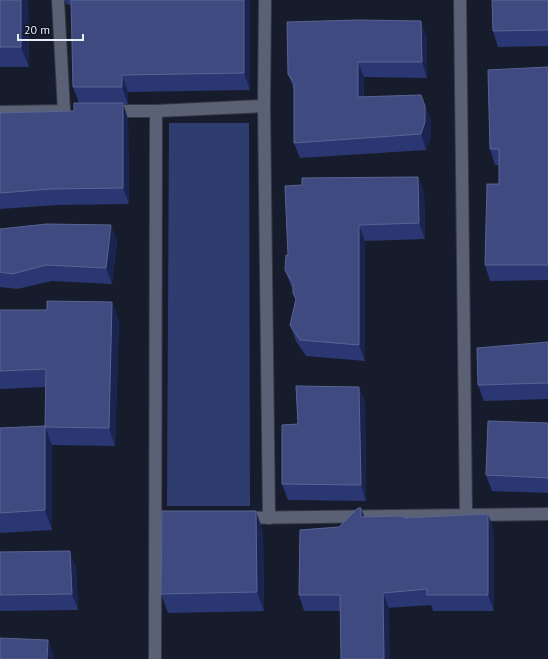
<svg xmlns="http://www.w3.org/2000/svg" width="548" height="659" viewBox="0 0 548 659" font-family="'PT Sans',sans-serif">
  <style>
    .green { fill: #2e3c6f }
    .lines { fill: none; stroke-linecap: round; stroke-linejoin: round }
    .minor-casing { stroke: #363946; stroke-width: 14 }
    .minor { stroke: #5a6174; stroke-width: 12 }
    .wall { fill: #2a3772 }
    .shaded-wall { fill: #1a2450 }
    .building { fill: #3f4a80; stroke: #5a6493 }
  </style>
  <rect width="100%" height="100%" fill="#171c2c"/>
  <!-- green -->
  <path class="green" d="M 169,123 L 249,123 L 250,506 L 167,506 Z"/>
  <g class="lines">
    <defs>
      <g id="minor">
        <path d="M 58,0 L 64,111"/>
        <path d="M 265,0 L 264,106 L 269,518"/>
        <path d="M 460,0 L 466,515"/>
        <path d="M 109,111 L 156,111 L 264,106"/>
        <path d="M 0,112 L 63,111"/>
        <path d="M 243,518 L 548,514"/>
        <path d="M 155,659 L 156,111"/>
      </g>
    </defs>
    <!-- minor casing -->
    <use href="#minor" class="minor-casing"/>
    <!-- minor -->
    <use href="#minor" class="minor"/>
  </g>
  <!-- wall -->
  <g class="wall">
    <path d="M 0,0 L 28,0 L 29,67 L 0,67 Z"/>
    <path d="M 65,0 L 250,0 L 250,90 L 128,92 L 128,104 L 123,104 L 128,119 L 129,204 L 56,205 L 0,209 L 0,113 L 74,111 L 79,103 L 73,87 L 71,5 L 66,4 Z"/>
    <path d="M 548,0 L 548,46 L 498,47 L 493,31 Z"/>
    <path d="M 427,37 L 427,78 L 364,77 L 364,97 L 425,106 L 431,121 L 431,137 L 426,150 L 300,158 L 294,143 L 294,90 L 288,74 Z"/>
    <path d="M 548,67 L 548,280 L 490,281 L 485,265 L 499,184 L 499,165 L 495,165 L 490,149 Z"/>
    <path d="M 418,177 L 424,193 L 425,239 L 365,241 L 365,361 L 306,356 L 296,341 L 290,325 L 296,301 L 293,293 L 293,289 L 291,286 L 285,270 L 302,185 Z"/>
    <path d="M 0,229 L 117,241 L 112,284 L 52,281 L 17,289 L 0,287 Z"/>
    <path d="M 0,310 L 119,320 L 115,446 L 52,445 L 52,530 L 0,533 L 0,428 L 45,427 L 46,387 L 0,389 Z"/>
    <path d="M 548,342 L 548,399 L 484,401 L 478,385 Z"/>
    <path d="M 359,387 L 365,403 L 366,501 L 288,500 L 282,484 L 298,424 Z"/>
    <path d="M 548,423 L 548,493 L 492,491 L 486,475 Z"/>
    <path d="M 361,508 L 364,517 L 404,518 L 494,530 L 494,611 L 433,611 L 431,605 L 340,611 L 304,611 L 299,595 L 339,527 Z"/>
    <path d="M 263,531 L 264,611 L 168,613 L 161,594 Z"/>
    <path d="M 0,552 L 76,567 L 78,610 L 0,611 Z"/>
  </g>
  <!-- shaded-wall -->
  <g class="shaded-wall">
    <path d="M 21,0 L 28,0 L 29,67 L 21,47 Z"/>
    <path d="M 244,0 L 250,0 L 250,90 L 244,73 Z"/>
    <path d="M 421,21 L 427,37 L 427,78 L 422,62 Z"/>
    <path d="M 358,62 L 364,77 L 363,113 L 358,97 Z"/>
    <path d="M 122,75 L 128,92 L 128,104 L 122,87 Z"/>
    <path d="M 123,103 L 128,119 L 129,204 L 123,188 Z"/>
    <path d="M 425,106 L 431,121 L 431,137 L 426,150 L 421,134 Z"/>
    <path d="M 418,177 L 424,193 L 425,239 L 419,223 Z"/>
    <path d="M 111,225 L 117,241 L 112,284 L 106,268 Z"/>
    <path d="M 359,225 L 365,241 L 365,361 L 359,345 Z"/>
    <path d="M 112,302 L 119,320 L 115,446 L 109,428 Z"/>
    <path d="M 359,387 L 365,403 L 366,501 L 361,485 Z"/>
    <path d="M 45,426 L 52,445 L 52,530 L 45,510 Z"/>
    <path d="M 361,508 L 367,524 L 361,517 Z"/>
    <path d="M 256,511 L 263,531 L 264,611 L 257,592 Z"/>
    <path d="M 488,514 L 494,530 L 494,611 L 488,595 Z"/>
    <path d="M 70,551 L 76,567 L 78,610 L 72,594 Z"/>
    <path d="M 383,593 L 389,608 L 390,659 L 384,659 Z"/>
    <path d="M 48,640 L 54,656 L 53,659 L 47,659 Z"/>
  </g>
  <!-- building -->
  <g class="building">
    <rect x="0" y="0" width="21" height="47"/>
    <path d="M 71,0 L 244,0 L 244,73 L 122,75 L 122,87 L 73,87 Z"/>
    <path d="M 492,0 L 548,0 L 548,30 L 493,31 Z"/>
    <path d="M 359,20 L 421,21 L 422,62 L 358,62 L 358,97 L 421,95 L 425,106 L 425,122 L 421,134 L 294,143 L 294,83 L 288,74 L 287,22 Z"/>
    <path d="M 548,67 L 548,265 L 485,265 L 487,184 L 499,184 L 499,149 L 490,149 L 488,70 Z"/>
    <path d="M 74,103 L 123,103 L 123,188 L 50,189 L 0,193 L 0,113 L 74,111 Z"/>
    <path d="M 418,177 L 419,223 L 359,225 L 359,345 L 300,340 L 290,325 L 296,299 L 293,293 L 293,284 L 285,270 L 286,255 L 288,255 L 285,186 L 302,185 L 302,178 Z"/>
    <path d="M 47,224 L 111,225 L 106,268 L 46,265 L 12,274 L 0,272 L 0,229 Z"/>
    <path d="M 47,301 L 112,302 L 109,428 L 45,427 L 46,369 L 0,371 L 0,310 L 47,310 Z"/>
    <path d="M 548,342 L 548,383 L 478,385 L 477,348 Z"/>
    <path d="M 296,386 L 359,387 L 361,485 L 282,484 L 282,425 L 298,424 Z"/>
    <path d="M 488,421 L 548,423 L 548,478 L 486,475 Z"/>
    <path d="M 45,426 L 45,510 L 0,513 L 0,428 Z"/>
    <path d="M 358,508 L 361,508 L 361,517 L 404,516 L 404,518 L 488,514 L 488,595 L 427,595 L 427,589 L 383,593 L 384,659 L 341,659 L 340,595 L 299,595 L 300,530 L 339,527 Z"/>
    <path d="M 162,511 L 256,511 L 257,592 L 161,594 Z"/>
    <path d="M 70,551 L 72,594 L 0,595 L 0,552 Z"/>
    <path d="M 0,638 L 48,640 L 47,659 L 0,659 Z"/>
  </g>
  <!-- scale -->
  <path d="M18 34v6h65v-6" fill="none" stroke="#e9edf8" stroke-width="2"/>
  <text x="24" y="34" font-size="12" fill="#e9edf8" stroke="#0e1322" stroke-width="3" paint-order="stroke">20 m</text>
</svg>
